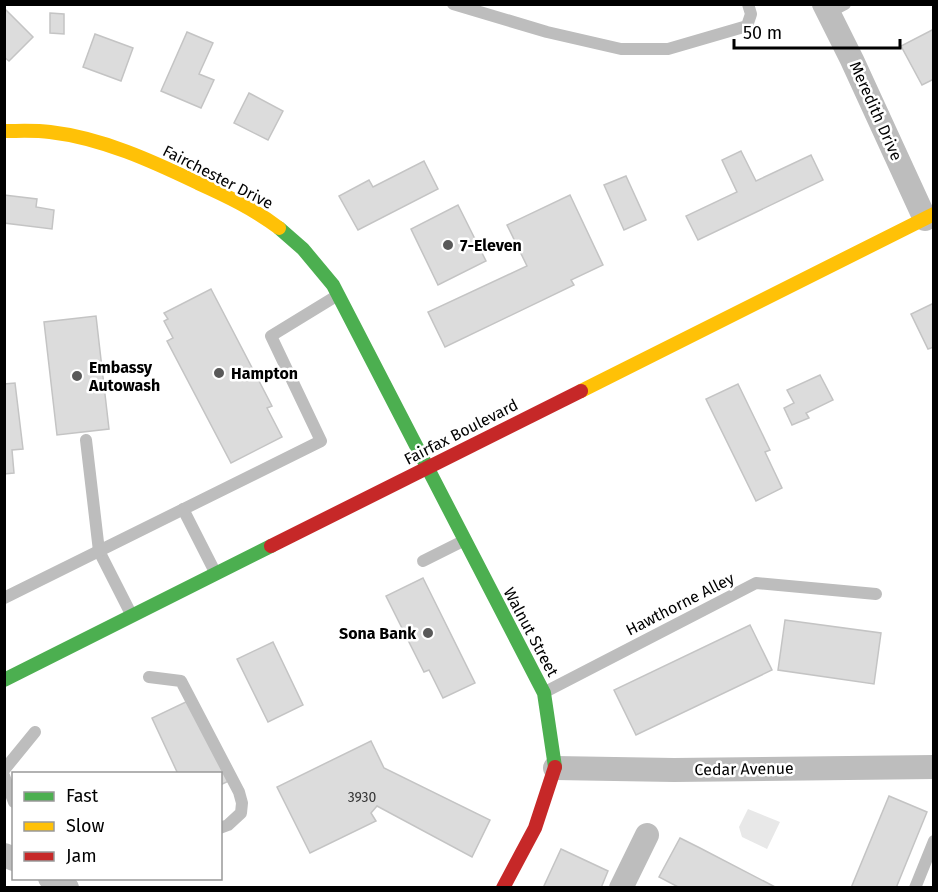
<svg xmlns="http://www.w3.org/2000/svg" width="938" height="892" viewBox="0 0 938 892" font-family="'Fira Sans',sans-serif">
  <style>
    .green { fill: #e8e8e8 }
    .building { fill: #dcdcdc; stroke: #c4c4c4; stroke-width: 1.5 }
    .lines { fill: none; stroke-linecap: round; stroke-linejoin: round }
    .lane { stroke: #bdbdbd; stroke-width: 12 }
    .street { stroke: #bdbdbd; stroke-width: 24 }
    .fast { stroke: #4caf50; stroke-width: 14 }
    .slow { stroke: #ffc107; stroke-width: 14 }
    .jam { stroke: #c62828; stroke-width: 14 }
    .poi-dot { fill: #595959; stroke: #fff; stroke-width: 2 }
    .labels { text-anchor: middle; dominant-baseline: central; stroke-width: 5; stroke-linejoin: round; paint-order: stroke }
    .number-label { font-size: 14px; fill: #373737 }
    .street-label { font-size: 16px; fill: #000; stroke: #fff }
    .poi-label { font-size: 16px; font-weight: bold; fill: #000; stroke: #fff; text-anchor: start }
  </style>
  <rect width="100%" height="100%" fill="#fff"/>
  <!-- green -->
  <path class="green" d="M 748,809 L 780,822 L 767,849 L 742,837 L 739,827 Z"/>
  <!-- building -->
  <g class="building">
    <path d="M 6,10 L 33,37 L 9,61 L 4,57 L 4,12 Z"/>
    <path d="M 50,13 L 64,14 L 64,34 L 50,33 Z"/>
    <path d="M 934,29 L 934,79 L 922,85 L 901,46 Z"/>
    <path d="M 187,32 L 213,43 L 199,74 L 214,80 L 201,108 L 161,91 Z"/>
    <path d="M 95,34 L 133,48 L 121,81 L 83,67 Z"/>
    <path d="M 249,93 L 283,111 L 268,140 L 234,123 Z"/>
    <path d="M 741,151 L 756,181 L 811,155 L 823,180 L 698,240 L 686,216 L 737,192 L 722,160 Z"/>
    <path d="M 424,161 L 438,189 L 358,230 L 339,196 L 369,180 L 373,187 Z"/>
    <path d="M 626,176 L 646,220 L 624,230 L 604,185 Z"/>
    <path d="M 4,195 L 37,199 L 36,207 L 54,210 L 52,229 L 4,223 Z"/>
    <path d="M 570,195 L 603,265 L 571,280 L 574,285 L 445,347 L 428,312 L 527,266 L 507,225 Z"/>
    <path d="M 458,205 L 486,261 L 438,285 L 411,229 Z"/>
    <path d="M 211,289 L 272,406 L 267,408 L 282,437 L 231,463 L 167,341 L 173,338 L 164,321 L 168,319 L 164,313 Z"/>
    <path d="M 934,303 L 934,347 L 928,349 L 911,314 Z"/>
    <path d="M 96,316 L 109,429 L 57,435 L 44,322 Z"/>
    <path d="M 820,375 L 833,400 L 806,413 L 809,418 L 792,425 L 784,408 L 794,403 L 787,390 Z"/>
    <path d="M 15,383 L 23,449 L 12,450 L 14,473 L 4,474 L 4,384 Z"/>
    <path d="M 738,384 L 770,450 L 765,452 L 782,488 L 756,501 L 706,399 Z"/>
    <path d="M 423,578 L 475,683 L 443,698 L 429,670 L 424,672 L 386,596 Z"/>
    <path d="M 785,620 L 881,633 L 874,684 L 778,670 Z"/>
    <path d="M 750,625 L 772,670 L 636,735 L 614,690 Z"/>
    <path d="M 273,642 L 303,705 L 268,722 L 237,659 Z"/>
    <path d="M 190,700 L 229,781 L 220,785 L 220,774 L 178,774 L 152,718 Z"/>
    <path d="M 371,741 L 384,768 L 490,820 L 472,857 L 377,806 L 371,813 L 376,821 L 310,853 L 277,787 Z"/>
    <path d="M 889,796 L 927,812 L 896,888 L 851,888 Z"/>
    <path d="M 680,838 L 700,848 L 777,888 L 680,888 L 659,877 Z"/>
    <path d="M 561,849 L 608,871 L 601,888 L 543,888 Z"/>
  </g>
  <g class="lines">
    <!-- lane -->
    <g class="lane">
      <path d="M 453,4 L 547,32 L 621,49 L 668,49 L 747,26 L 751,14 L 748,4"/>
      <path d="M 828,13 L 845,4"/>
      <path d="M 86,440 L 99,551 L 131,614"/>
      <path d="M 183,509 L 215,572"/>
      <path d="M 423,561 L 463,541"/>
      <path d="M 4,598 L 321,441 L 271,336 L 338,295"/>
      <path d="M 149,677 L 181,681 L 239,792 L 242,803 L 241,813 L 228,825 L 220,828"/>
      <path d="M 545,692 L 756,583 L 876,594"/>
      <path d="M 4,770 L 35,732"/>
      <path d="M 4,776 L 14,802"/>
      <path d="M 915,888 L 934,841"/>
    </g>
    <!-- street -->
    <g class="street">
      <path d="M 824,4 L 852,60 L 925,219"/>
      <path d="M 555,768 L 674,770 L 934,767"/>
      <path d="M 4,855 L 14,859"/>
      <path d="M 50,878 L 67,888"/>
      <path d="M 621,888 L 647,835"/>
    </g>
    <!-- fast -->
    <g class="fast">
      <path d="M 279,228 L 303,249 L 333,285 L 544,693 L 555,767"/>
      <path d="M 4,680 L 271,546"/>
    </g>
    <!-- slow -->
    <g class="slow">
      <path d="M 4,131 C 19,131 35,130 50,132 C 102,138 152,161 198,183 C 227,196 254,209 279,228"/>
      <path d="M 581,391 L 934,214"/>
    </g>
    <!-- jam -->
    <g class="jam">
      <path d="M 271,546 L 581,391"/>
      <path d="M 503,888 L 535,828 L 555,767"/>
    </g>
  </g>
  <!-- markers -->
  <g class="poi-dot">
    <circle cx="448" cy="245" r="6"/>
    <circle cx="219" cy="373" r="6"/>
    <circle cx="77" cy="376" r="6"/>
    <circle cx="428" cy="633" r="6"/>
  </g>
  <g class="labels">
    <!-- number labels -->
    <g class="number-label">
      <text x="362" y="797">3930</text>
    </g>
    <!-- street labels -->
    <g class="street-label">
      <text transform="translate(876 111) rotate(66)">Meredith Drive</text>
      <text transform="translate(218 177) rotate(27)">Fairchester Drive</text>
      <text transform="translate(461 432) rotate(-27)">Fairfax Boulevard</text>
      <text transform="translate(680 604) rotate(-27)">Hawthorne Alley</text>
      <text transform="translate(531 632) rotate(62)">Walnut Street</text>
      <text transform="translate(744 769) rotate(-1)">Cedar Avenue</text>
    </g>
    <!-- poi labels -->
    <g class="poi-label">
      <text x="460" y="245">7-Eleven</text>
      <text x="89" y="367">Embassy<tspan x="89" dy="18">Autowash</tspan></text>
      <text x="231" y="373">Hampton</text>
      <text x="416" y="633" text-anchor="end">Sona Bank</text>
    </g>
  </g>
  <!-- border -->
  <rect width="938" height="892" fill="none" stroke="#000000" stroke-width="12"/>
  <!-- legend -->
  <rect x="12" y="772" width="210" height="108" fill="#ffffff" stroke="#999999" stroke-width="1.5"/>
  <rect x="24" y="792" width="30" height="9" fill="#4caf50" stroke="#999999" stroke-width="1.5"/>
  <text x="66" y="802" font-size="18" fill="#000000">Fast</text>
  <rect x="24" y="822" width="30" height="9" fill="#ffc107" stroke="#999999" stroke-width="1.5"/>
  <text x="66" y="832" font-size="18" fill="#000000">Slow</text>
  <rect x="24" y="852" width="30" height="9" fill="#c62828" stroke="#999999" stroke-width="1.5"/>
  <text x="66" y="862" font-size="18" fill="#000000">Jam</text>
  <!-- scale -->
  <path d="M734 39v9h166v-9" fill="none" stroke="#000000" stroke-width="3"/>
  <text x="743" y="39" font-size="18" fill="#000000" stroke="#ffffff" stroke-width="4.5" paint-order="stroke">50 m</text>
</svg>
